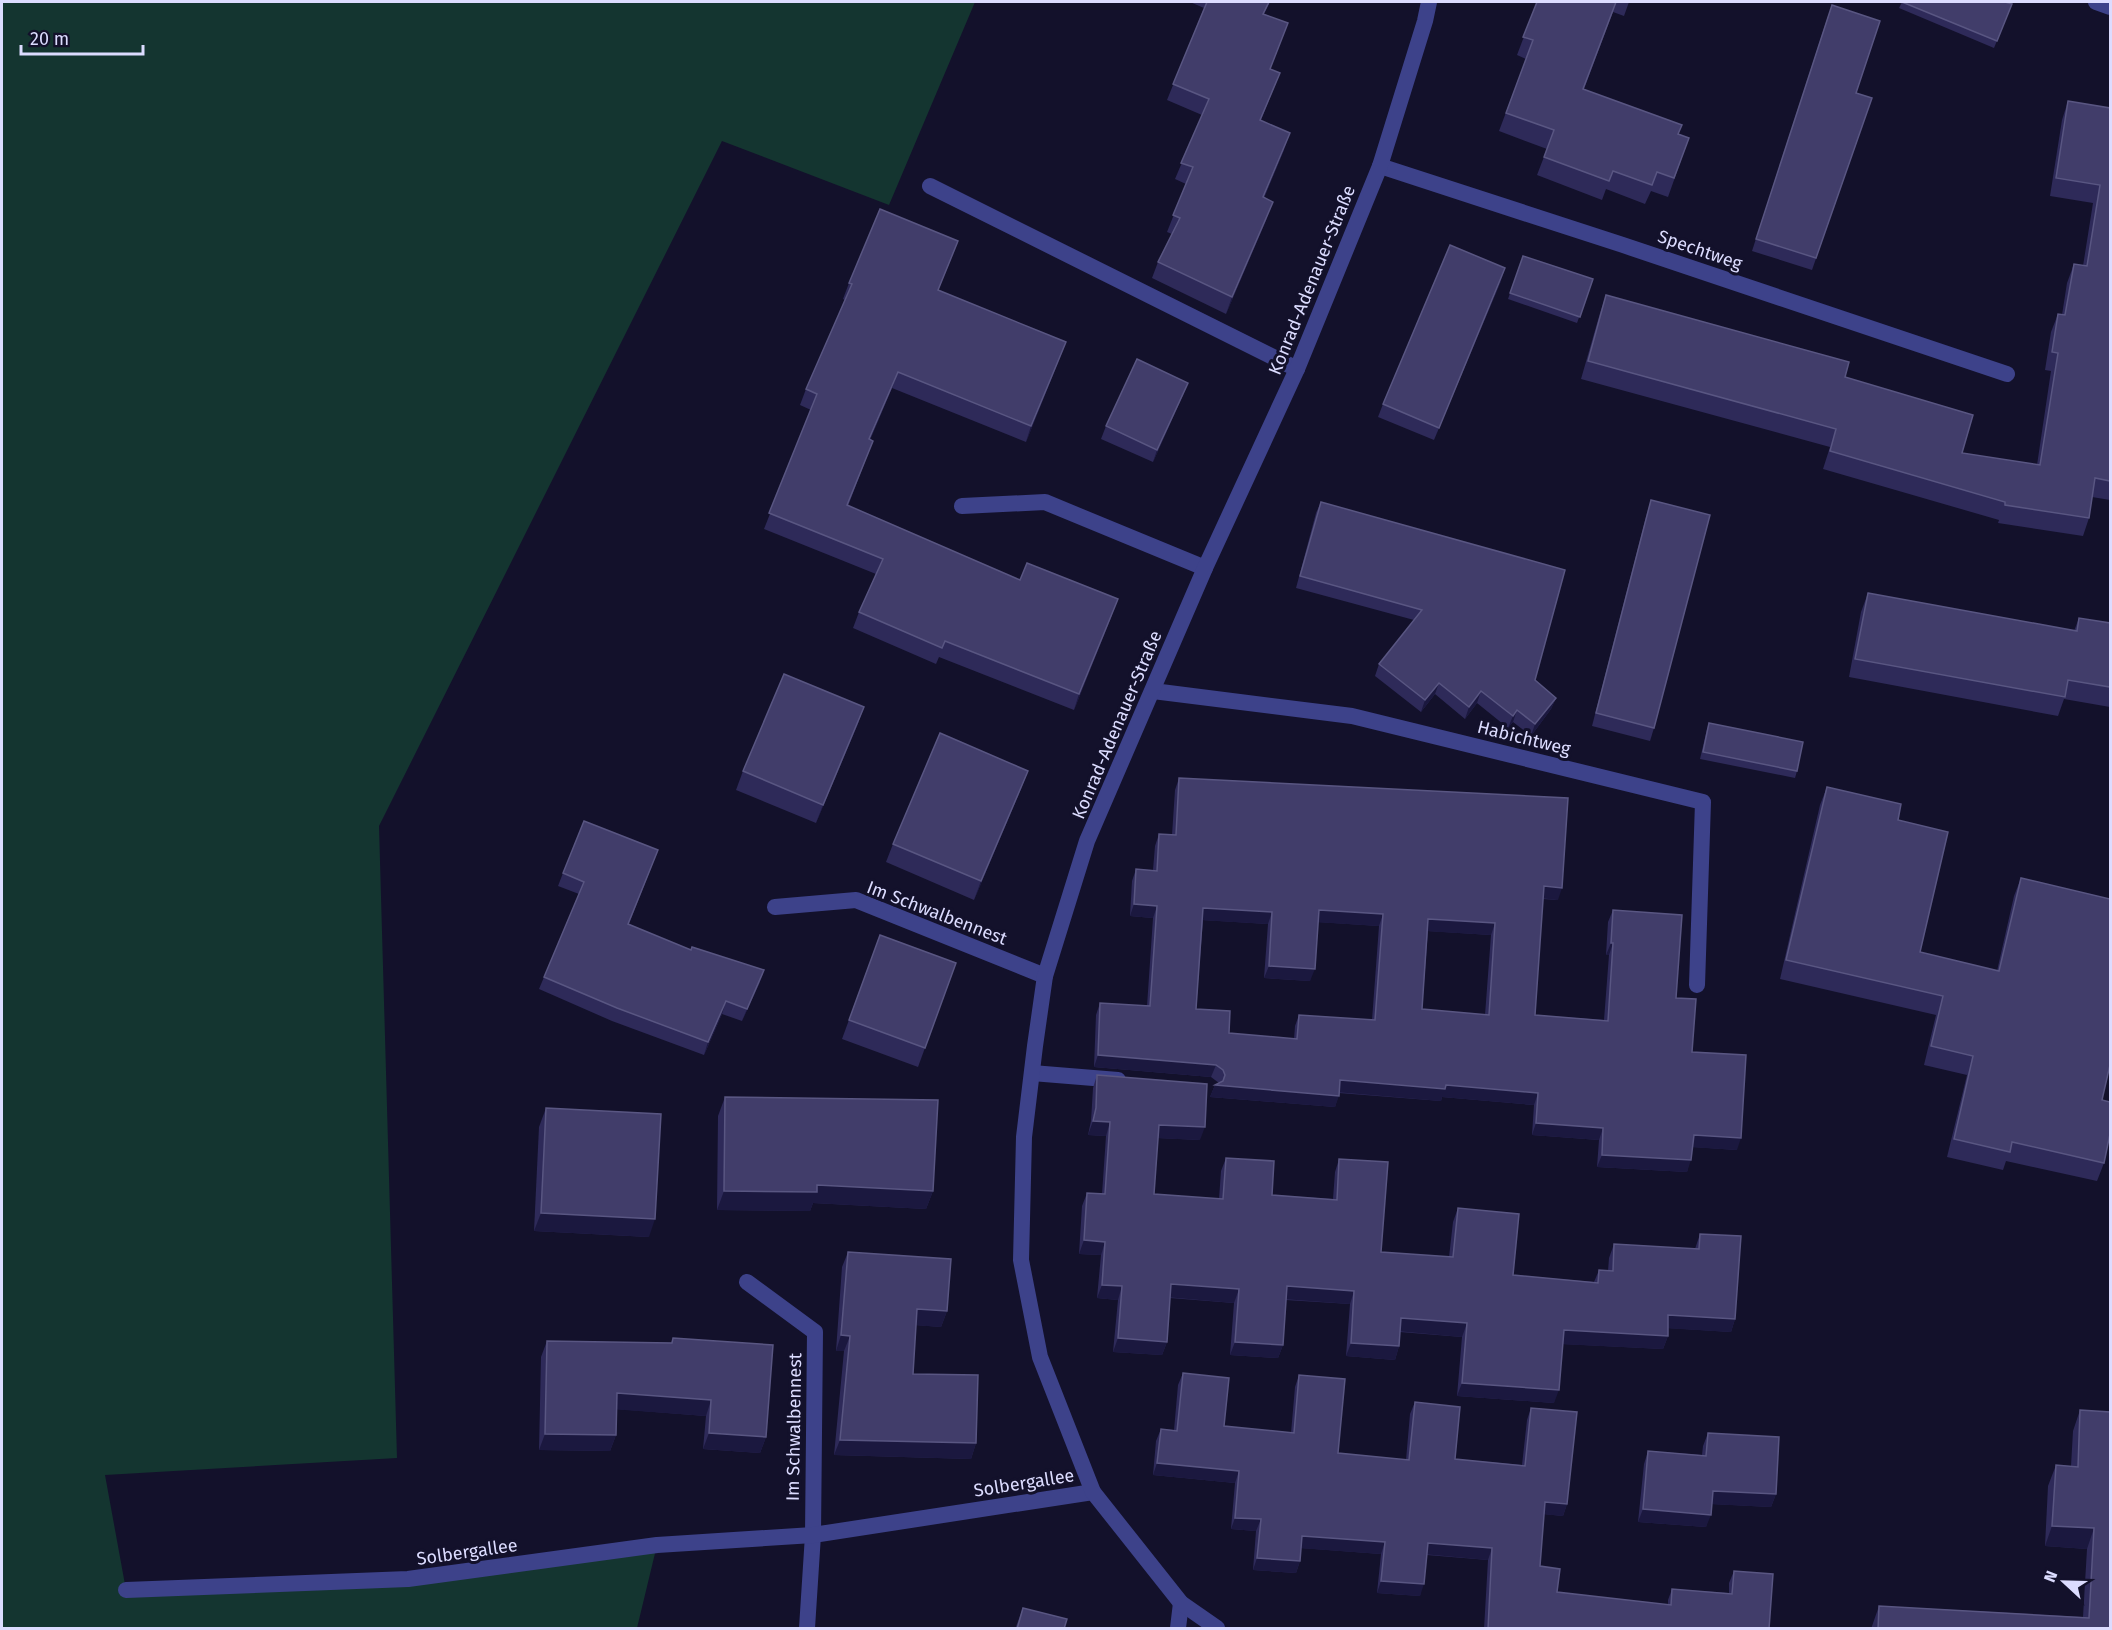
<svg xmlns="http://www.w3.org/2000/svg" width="2112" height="1630" viewBox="0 0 2112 1630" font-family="'Fira Sans',sans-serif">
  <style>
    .green { fill: #143530 }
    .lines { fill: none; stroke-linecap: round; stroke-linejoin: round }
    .service { stroke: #3d428a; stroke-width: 16 }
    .minor { stroke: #3d428a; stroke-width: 16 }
    .wall { fill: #2e2a59; fill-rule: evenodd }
    .shaded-wall { fill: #1b183f }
    .building { fill: #413d6a; stroke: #595682; stroke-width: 1.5; fill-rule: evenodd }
    .labels { text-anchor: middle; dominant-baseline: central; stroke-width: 6; stroke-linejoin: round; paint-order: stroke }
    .street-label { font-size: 18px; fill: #dcdcff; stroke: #13112b }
  </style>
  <rect width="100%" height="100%" fill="#13112b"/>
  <!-- green -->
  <path class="green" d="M 2,2 L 975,2 L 889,205 L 722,141 L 379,826 L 397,1458 L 105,1475 L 126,1590 L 408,1579 L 657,1545 L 637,1628 L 2,1628 Z"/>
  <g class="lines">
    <!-- service -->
    <g class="service">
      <path d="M 930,186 L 1297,369"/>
      <path d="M 1032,1073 L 1118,1080"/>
    </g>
    <!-- minor -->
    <g class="minor">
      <path d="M 2096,2 L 2110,7"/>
      <path d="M 1380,166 L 1623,245 L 2007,374"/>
      <path d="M 962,506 L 1045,502 L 1205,568"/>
      <path d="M 1153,691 L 1352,716 L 1703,802 L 1697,985"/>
      <path d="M 775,907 L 856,900 L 1045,976"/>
      <path d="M 747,1282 L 815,1332 L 813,1535 L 807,1628"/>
      <path d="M 126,1590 L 408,1579 L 657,1545 L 813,1535 L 1093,1492"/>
      <path d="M 1178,1628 L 1181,1603"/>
      <path d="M 1217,1628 L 1181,1603 L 1093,1492 L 1040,1357 L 1021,1260 L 1024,1137 L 1035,1046 L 1045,976 L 1087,841 L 1205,568 L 1297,369 L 1380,166 L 1425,21 L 1429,2"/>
    </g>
  </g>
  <!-- wall -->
  <g class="wall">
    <path d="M 1190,2 L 1270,2 L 1264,14 L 1288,23 L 1270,69 L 1280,73 L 1261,120 L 1284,150 L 1264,198 L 1267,218 L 1226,314 L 1152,278 L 1158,262 L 1172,234 L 1167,232 L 1186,184 L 1175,179 L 1202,115 L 1167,100 L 1204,8 Z"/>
    <path d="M 1537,2 L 1629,2 L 1624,16 L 1613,12 L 1584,89 L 1678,134 L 1689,138 L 1668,197 L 1651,191 L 1645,204 L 1606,189 L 1602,200 L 1537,175 L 1547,149 L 1499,131 L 1526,59 L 1517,55 Z"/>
    <path d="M 1902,2 L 2012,4 L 1994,48 L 1899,8 Z"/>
    <path d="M 1828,16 L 1856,93 L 1872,98 L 1812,270 L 1752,251 Z"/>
    <path d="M 2068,101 L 2110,108 L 2110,500 L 2092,497 L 2089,518 L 2083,536 L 1998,523 L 1999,520 L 1823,469 L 1830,447 L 1581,379 L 1600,313 L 1606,295 L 1845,377 L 1962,453 L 2037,465 L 2051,371 L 2045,370 L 2051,332 L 2058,314 L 2062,315 L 2067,283 L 2074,264 L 2083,266 L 2093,203 L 2050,196 L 2062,120 Z"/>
    <path d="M 958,241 L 938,291 L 1066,342 L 1026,442 L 892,388 L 870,440 L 873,441 L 848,506 L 1020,580 L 1112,615 L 1074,710 L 939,657 L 936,664 L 853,628 L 859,612 L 876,574 L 764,529 L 811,410 L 800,405 L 806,389 L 845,300 L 843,299 L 849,283 Z"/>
    <path d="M 1523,256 L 1593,279 L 1577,323 L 1508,299 Z"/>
    <path d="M 1501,281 L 1434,440 L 1378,417 L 1383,404 Z"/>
    <path d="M 1183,395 L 1153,462 L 1101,439 L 1106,426 Z"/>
    <path d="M 1651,500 L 1654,728 L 1650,741 L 1592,726 L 1647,513 Z"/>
    <path d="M 1321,502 L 1556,698 L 1551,709 L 1531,736 L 1513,722 L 1508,728 L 1477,703 L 1465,719 L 1435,694 L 1421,712 L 1375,676 L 1379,664 L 1414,620 L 1296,588 L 1316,513 Z"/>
    <path d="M 1868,593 L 2074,631 L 2079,618 L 2110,623 L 2110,707 L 2064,699 L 2058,716 L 1849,677 L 1861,612 Z"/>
    <path d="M 864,707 L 857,726 L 816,823 L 736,790 L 743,771 Z"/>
    <path d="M 1709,723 L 1797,771 L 1795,778 L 1700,759 L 1707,729 Z"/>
    <path d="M 1028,771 L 1021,789 L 974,900 L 886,862 L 893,844 Z"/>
    <path d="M 1179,778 L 1558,900 L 1543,899 L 1535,1015 L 1604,1020 L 1609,955 L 1606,955 L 1608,922 L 1613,910 L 1676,998 L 1692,1052 L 1737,1150 L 1693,1147 L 1687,1172 L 1597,1167 L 1599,1140 L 1532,1135 L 1534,1105 L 1442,1097 L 1441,1101 L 1339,1093 L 1335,1107 L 1210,1097 L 1215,1085 L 1219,1083 L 1211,1077 L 1094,1067 L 1096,1015 L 1100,1003 L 1147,1006 L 1153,918 L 1130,916 L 1132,881 L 1136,869 L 1153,870 L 1155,846 L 1159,834 L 1172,835 L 1175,790 ZM 1203,920 L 1268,924 L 1264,978 L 1310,981 L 1318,922 L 1379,926 L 1372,1020 L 1299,1015 L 1295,1026 L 1294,1039 L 1229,1033 L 1196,1009 ZM 1428,931 L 1491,935 L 1485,1015 L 1422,1009 Z"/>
    <path d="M 1827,787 L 1898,820 L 1920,952 L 1997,971 L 2014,896 L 2021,878 L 2102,1100 L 2104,1163 L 2097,1181 L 2006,1161 L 2003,1170 L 1947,1157 L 1967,1075 L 1924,1065 L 1936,1015 L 1780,979 L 1820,805 Z"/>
    <path d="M 653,863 L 629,924 L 760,982 L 742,1021 L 722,1014 L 704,1055 L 612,1021 L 539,989 L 579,894 L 558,886 L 563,873 Z"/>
    <path d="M 880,935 L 956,963 L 918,1067 L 842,1039 Z"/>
    <path d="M 1097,1075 L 1200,1140 L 1158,1138 L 1154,1194 L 1219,1199 L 1221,1171 L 1226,1158 L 1272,1195 L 1333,1199 L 1335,1172 L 1339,1159 L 1381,1252 L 1449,1257 L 1453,1222 L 1458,1208 L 1513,1275 L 1594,1282 L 1599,1270 L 1608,1271 L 1609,1258 L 1614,1244 L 1695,1249 L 1700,1234 L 1735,1319 L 1731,1332 L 1668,1328 L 1668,1336 L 1663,1349 L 1563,1344 L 1554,1403 L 1457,1396 L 1462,1337 L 1400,1332 L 1399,1346 L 1395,1360 L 1346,1356 L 1350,1304 L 1286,1300 L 1283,1345 L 1278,1358 L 1230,1355 L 1234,1303 L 1170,1298 L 1167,1342 L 1162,1355 L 1113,1352 L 1118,1300 L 1097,1298 L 1101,1255 L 1079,1254 L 1082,1206 L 1087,1193 L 1102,1194 L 1106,1136 L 1088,1135 L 1091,1121 L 1093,1088 Z"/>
    <path d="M 725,1097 L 933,1191 L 926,1209 L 813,1203 L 810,1211 L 717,1210 L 718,1116 Z"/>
    <path d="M 546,1108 L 649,1237 L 534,1231 L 539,1127 Z"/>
    <path d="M 848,1252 L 947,1311 L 941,1327 L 916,1325 L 913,1374 L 976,1443 L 971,1459 L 834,1455 L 844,1351 L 836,1351 L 842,1267 Z"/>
    <path d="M 673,1338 L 766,1437 L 760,1453 L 703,1449 L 706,1416 L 616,1409 L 616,1435 L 610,1451 L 539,1450 L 541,1357 L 547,1341 L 671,1343 Z"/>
    <path d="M 1183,1373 L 1224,1426 L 1291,1433 L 1295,1387 L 1299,1375 L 1338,1453 L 1406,1460 L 1410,1414 L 1415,1402 L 1455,1459 L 1522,1465 L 1527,1420 L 1531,1408 L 1567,1504 L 1563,1516 L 1544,1514 L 1540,1566 L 1557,1592 L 1668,1605 L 1668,1600 L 1672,1589 L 1729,1593 L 1729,1583 L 1734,1571 L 1769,1629 L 1484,1629 L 1488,1560 L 1427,1555 L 1420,1596 L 1377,1593 L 1381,1554 L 1301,1548 L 1300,1561 L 1296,1573 L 1253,1570 L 1256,1531 L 1231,1529 L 1235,1483 L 1153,1475 L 1156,1441 L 1161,1429 L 1174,1430 L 1178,1385 Z"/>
    <path d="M 2080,1410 L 2110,1629 L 1871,1629 L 1879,1606 L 2083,1617 L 2087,1549 L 2045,1546 L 2048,1486 L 2056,1465 L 2071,1466 L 2073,1431 Z"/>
    <path d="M 1708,1433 L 1776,1494 L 1771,1507 L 1712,1504 L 1706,1527 L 1638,1522 L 1644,1464 L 1648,1451 L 1702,1455 L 1703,1446 Z"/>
    <path d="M 1023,1608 L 1064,1629 L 1015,1629 Z"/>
  </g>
  <!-- shaded-wall -->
  <g class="shaded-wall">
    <path d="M 1290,133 L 1284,150 L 1257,214 L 1263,197 Z"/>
    <path d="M 1273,202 L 1267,218 L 1226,314 L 1232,297 Z"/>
    <path d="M 1505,268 L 1501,281 L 1434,440 L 1439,428 Z"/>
    <path d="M 1066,342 L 1060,358 L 1026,442 L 1031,426 Z"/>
    <path d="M 898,372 L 892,388 L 863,456 L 869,439 Z"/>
    <path d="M 1188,383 L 1183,395 L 1153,462 L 1157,450 Z"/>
    <path d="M 1118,599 L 1112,615 L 1074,710 L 1079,694 Z"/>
    <path d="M 1439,683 L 1435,694 L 1421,712 L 1425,700 Z"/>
    <path d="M 1481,691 L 1477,703 L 1465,719 L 1469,707 Z"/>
    <path d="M 1556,698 L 1551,709 L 1531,736 L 1535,724 Z"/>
    <path d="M 864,707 L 857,726 L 816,823 L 823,805 Z"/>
    <path d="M 1517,710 L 1513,722 L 1508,728 L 1513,716 Z"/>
    <path d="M 1028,771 L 1021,789 L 974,900 L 981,881 Z"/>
    <path d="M 1544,886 L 1562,888 L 1558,900 L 1540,898 Z"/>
    <path d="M 1134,904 L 1157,906 L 1153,918 L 1130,916 Z"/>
    <path d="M 1203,908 L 1272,912 L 1268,924 L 1199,920 Z"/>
    <path d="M 1319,910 L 1383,914 L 1379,926 L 1314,922 Z"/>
    <path d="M 1428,919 L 1495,923 L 1491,935 L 1424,931 Z"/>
    <path d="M 1611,943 L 1613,943 L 1609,955 L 1606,955 Z"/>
    <path d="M 1269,966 L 1315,969 L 1310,981 L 1264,978 Z"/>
    <path d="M 764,970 L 760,982 L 742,1021 L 747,1009 Z"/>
    <path d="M 726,1001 L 722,1014 L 704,1055 L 708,1042 Z"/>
    <path d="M 1098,1055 L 1216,1065 L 1211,1077 L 1094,1067 Z"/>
    <path d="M 1340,1080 L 1446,1085 L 1538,1093 L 1534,1105 L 1442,1097 L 1441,1101 L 1336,1092 Z"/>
    <path d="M 1215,1085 L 1339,1096 L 1335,1107 L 1210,1097 Z"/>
    <path d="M 1093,1121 L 1110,1122 L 1106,1136 L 1088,1135 Z"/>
    <path d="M 1536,1123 L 1603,1128 L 1599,1140 L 1532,1135 Z"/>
    <path d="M 1159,1125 L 1205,1127 L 1200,1140 L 1155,1138 Z"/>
    <path d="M 1694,1135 L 1741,1138 L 1737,1150 L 1689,1147 Z"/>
    <path d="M 1602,1155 L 1691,1160 L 1687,1172 L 1597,1167 Z"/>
    <path d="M 817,1185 L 933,1191 L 926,1209 L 813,1203 L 810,1211 L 717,1210 L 724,1191 Z"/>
    <path d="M 541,1213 L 655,1219 L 649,1237 L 534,1231 Z"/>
    <path d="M 1084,1240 L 1105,1242 L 1101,1255 L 1079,1254 Z"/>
    <path d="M 1171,1284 L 1239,1289 L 1234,1303 L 1166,1297 Z"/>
    <path d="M 1102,1285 L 1122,1286 L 1118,1300 L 1097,1298 Z"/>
    <path d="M 1287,1286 L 1354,1291 L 1350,1304 L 1283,1299 Z"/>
    <path d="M 917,1309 L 947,1311 L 941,1327 L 912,1325 Z"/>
    <path d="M 1668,1315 L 1735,1319 L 1731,1332 L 1663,1328 Z"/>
    <path d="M 1401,1318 L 1467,1323 L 1462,1337 L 1397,1331 Z"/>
    <path d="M 1564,1330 L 1668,1336 L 1663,1349 L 1559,1344 Z"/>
    <path d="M 841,1335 L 850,1336 L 844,1351 L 836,1351 Z"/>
    <path d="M 1118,1338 L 1167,1342 L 1162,1355 L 1113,1352 Z"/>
    <path d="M 1235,1342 L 1283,1345 L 1278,1358 L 1230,1355 Z"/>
    <path d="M 1351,1343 L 1399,1346 L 1395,1360 L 1346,1356 Z"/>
    <path d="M 1462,1383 L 1559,1390 L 1554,1403 L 1457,1396 Z"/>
    <path d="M 617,1393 L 711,1400 L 706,1416 L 611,1409 Z"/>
    <path d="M 709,1433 L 766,1437 L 760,1453 L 703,1449 Z"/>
    <path d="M 545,1434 L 616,1435 L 610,1451 L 539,1450 Z"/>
    <path d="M 840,1440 L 976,1443 L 971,1459 L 834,1455 Z"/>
    <path d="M 1157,1463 L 1239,1471 L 1235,1483 L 1153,1475 Z"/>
    <path d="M 1713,1491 L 1776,1494 L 1771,1507 L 1709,1504 Z"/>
    <path d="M 1545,1502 L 1567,1504 L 1563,1516 L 1541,1514 Z"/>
    <path d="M 1643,1509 L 1711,1515 L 1706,1527 L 1638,1522 Z"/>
    <path d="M 1235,1518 L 1261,1519 L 1256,1531 L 1231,1529 Z"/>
    <path d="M 2052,1526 L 2094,1528 L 2087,1549 L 2045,1546 Z"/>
    <path d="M 1302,1536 L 1385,1542 L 1381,1554 L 1298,1548 Z"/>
    <path d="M 1428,1543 L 1492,1548 L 1488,1560 L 1423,1554 Z"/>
    <path d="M 1257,1558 L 1300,1561 L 1296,1573 L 1253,1570 Z"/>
    <path d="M 1381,1581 L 1424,1584 L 1420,1596 L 1377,1593 Z"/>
  </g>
  <!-- building -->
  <g class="building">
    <path d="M 1207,2 L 1269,2 L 1263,14 L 1288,23 L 1270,69 L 1280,73 L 1260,120 L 1290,133 L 1263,197 L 1273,202 L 1232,297 L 1158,262 L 1180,218 L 1173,215 L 1193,167 L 1181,163 L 1209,99 L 1173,84 Z"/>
    <path d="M 1537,2 L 1616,2 L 1583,89 L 1682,125 L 1678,134 L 1689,138 L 1674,178 L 1657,172 L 1652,185 L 1613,171 L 1609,181 L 1544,157 L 1554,130 L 1506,113 L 1533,40 L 1523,37 Z"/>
    <path d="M 1902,2 L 2005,2 L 2012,4 L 1997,41 Z"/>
    <path d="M 1832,5 L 1880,21 L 1856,93 L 1872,98 L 1816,258 L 1756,239 Z"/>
    <path d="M 2068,101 L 2110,108 L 2110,481 L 2095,478 L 2089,518 L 2005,505 L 2005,502 L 1830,451 L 1836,429 L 1588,361 L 1606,295 L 1849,362 L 1845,377 L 1973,415 L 1962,453 L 2040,465 L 2058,353 L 2052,352 L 2058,314 L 2065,315 L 2074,264 L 2087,266 L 2100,185 L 2056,178 Z"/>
    <path d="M 880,209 L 958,241 L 938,290 L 1066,342 L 1031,426 L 898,372 L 869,439 L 873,441 L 847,505 L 1020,580 L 1027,563 L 1118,599 L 1079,694 L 945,641 L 942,648 L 859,612 L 883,559 L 769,513 L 817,394 L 806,389 L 852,284 L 849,283 Z"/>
    <path d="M 1450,245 L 1505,268 L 1439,428 L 1383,404 Z"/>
    <path d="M 1523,256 L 1593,279 L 1580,317 L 1510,293 Z"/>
    <path d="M 1137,359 L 1188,383 L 1157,450 L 1106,426 Z"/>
    <path d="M 1651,500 L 1710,515 L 1654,728 L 1596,713 Z"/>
    <path d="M 1321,502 L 1565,570 L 1535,680 L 1556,698 L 1535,724 L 1517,710 L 1513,716 L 1481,691 L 1469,707 L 1439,683 L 1425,700 L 1379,664 L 1422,610 L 1300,576 Z"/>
    <path d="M 1868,593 L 2077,631 L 2079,618 L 2110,623 L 2110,687 L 2068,680 L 2065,697 L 1855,659 Z"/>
    <path d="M 784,674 L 864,707 L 823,805 L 743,771 Z"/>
    <path d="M 1709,723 L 1803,742 L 1797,771 L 1703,752 Z"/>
    <path d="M 940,733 L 1028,771 L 981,881 L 893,844 Z"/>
    <path d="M 1179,778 L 1568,798 L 1562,888 L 1544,886 L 1535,1015 L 1608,1021 L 1613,943 L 1611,943 L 1613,910 L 1682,915 L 1676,998 L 1696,999 L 1692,1052 L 1746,1055 L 1741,1138 L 1694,1135 L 1691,1160 L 1602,1155 L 1603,1128 L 1536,1123 L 1538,1093 L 1446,1085 L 1445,1089 L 1340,1080 L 1339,1096 L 1215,1085 L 1223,1081 L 1225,1075 L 1223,1070 L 1216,1065 L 1098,1055 L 1100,1003 L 1150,1006 L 1157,906 L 1134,904 L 1136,869 L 1157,871 L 1159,834 L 1176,835 ZM 1203,908 L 1272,912 L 1269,966 L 1315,969 L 1319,910 L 1383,914 L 1375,1020 L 1299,1015 L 1297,1039 L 1229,1033 L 1230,1011 L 1196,1009 ZM 1428,919 L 1495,923 L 1489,1015 L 1422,1009 Z"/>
    <path d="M 1827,787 L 1901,804 L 1898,820 L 1948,832 L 1920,952 L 1999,971 L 2021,878 L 2110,899 L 2110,1065 L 2102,1100 L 2110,1102 L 2110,1134 L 2104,1163 L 2012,1142 L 2010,1152 L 1954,1139 L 1973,1056 L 1931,1046 L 1943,996 L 1786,960 Z"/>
    <path d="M 584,821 L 658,850 L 628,924 L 691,950 L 692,947 L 764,970 L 747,1009 L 726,1001 L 708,1042 L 617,1008 L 544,977 L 584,882 L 563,873 Z"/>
    <path d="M 880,935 L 956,963 L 925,1048 L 849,1020 Z"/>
    <path d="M 1097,1075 L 1207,1084 L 1205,1127 L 1159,1125 L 1154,1194 L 1223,1199 L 1226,1158 L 1274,1161 L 1272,1195 L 1337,1200 L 1339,1159 L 1388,1162 L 1381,1252 L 1453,1257 L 1458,1208 L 1519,1214 L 1513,1275 L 1598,1283 L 1599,1270 L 1613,1271 L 1614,1244 L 1699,1249 L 1700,1234 L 1741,1236 L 1735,1319 L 1668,1315 L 1668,1336 L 1564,1330 L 1559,1390 L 1462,1383 L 1467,1323 L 1401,1318 L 1399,1346 L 1351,1343 L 1354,1291 L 1287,1286 L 1283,1345 L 1235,1342 L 1239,1289 L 1171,1284 L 1167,1342 L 1118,1338 L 1122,1286 L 1102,1285 L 1105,1242 L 1084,1240 L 1087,1193 L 1105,1194 L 1110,1122 L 1093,1121 L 1096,1108 Z"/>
    <path d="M 725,1097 L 938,1100 L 933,1191 L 817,1185 L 817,1192 L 724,1191 Z"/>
    <path d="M 546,1108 L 661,1114 L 655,1219 L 541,1213 Z"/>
    <path d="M 848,1252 L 951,1259 L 947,1311 L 917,1309 L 913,1374 L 978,1375 L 976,1443 L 840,1440 L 850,1336 L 841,1335 Z"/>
    <path d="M 673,1338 L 773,1345 L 766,1437 L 709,1433 L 711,1400 L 617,1393 L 616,1435 L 545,1434 L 547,1341 L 672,1343 Z"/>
    <path d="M 1183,1373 L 1229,1378 L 1224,1426 L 1294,1433 L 1299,1375 L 1345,1379 L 1338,1453 L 1409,1460 L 1415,1402 L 1460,1407 L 1455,1459 L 1525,1466 L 1531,1408 L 1577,1412 L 1567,1504 L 1545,1502 L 1540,1566 L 1560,1569 L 1557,1592 L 1671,1605 L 1672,1589 L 1732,1594 L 1734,1571 L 1773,1574 L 1769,1629 L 1488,1629 L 1492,1548 L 1428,1543 L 1424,1584 L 1381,1581 L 1385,1542 L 1302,1536 L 1300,1561 L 1257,1558 L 1261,1519 L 1235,1518 L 1239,1471 L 1157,1463 L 1161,1429 L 1177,1431 Z"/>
    <path d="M 2080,1410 L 2110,1412 L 2110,1629 L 1878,1629 L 1879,1606 L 2089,1618 L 2094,1528 L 2052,1526 L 2056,1465 L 2078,1467 Z"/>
    <path d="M 1708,1433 L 1779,1437 L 1776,1494 L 1713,1491 L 1711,1515 L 1643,1509 L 1648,1451 L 1706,1456 Z"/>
    <path d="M 1023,1608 L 1067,1619 L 1064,1629 L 1017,1629 Z"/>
  </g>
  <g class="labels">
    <!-- street labels -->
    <g class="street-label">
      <text transform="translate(1700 250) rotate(19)">Spechtweg</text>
      <text transform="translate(1312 280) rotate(-68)">Konrad-Adenauer-Straße</text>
      <text transform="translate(1117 725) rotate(-67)">Konrad-Adenauer-Straße</text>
      <text transform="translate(1524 738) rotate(14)">Habichtweg</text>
      <text transform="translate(937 913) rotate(21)">Im Schwalbennest</text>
      <text transform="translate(794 1427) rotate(-89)">Im Schwalbennest</text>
      <text transform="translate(1024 1483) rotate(-9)">Solbergallee</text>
      <text transform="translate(467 1552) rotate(-8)">Solbergallee</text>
    </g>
  </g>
  <!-- border -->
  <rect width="2112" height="1630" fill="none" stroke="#dcdcff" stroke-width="6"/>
  <!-- north arrow -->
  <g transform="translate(2064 1582) rotate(292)" stroke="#13112b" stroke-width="4.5" paint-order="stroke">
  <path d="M0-4.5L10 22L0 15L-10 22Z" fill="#dcdcff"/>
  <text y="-9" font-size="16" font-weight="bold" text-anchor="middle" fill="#dcdcff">N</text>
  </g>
  <!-- scale -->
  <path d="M21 45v9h122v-9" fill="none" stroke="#dcdcff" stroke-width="3"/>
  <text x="30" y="45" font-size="18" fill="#dcdcff" stroke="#13112b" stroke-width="4.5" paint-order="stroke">20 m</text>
</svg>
